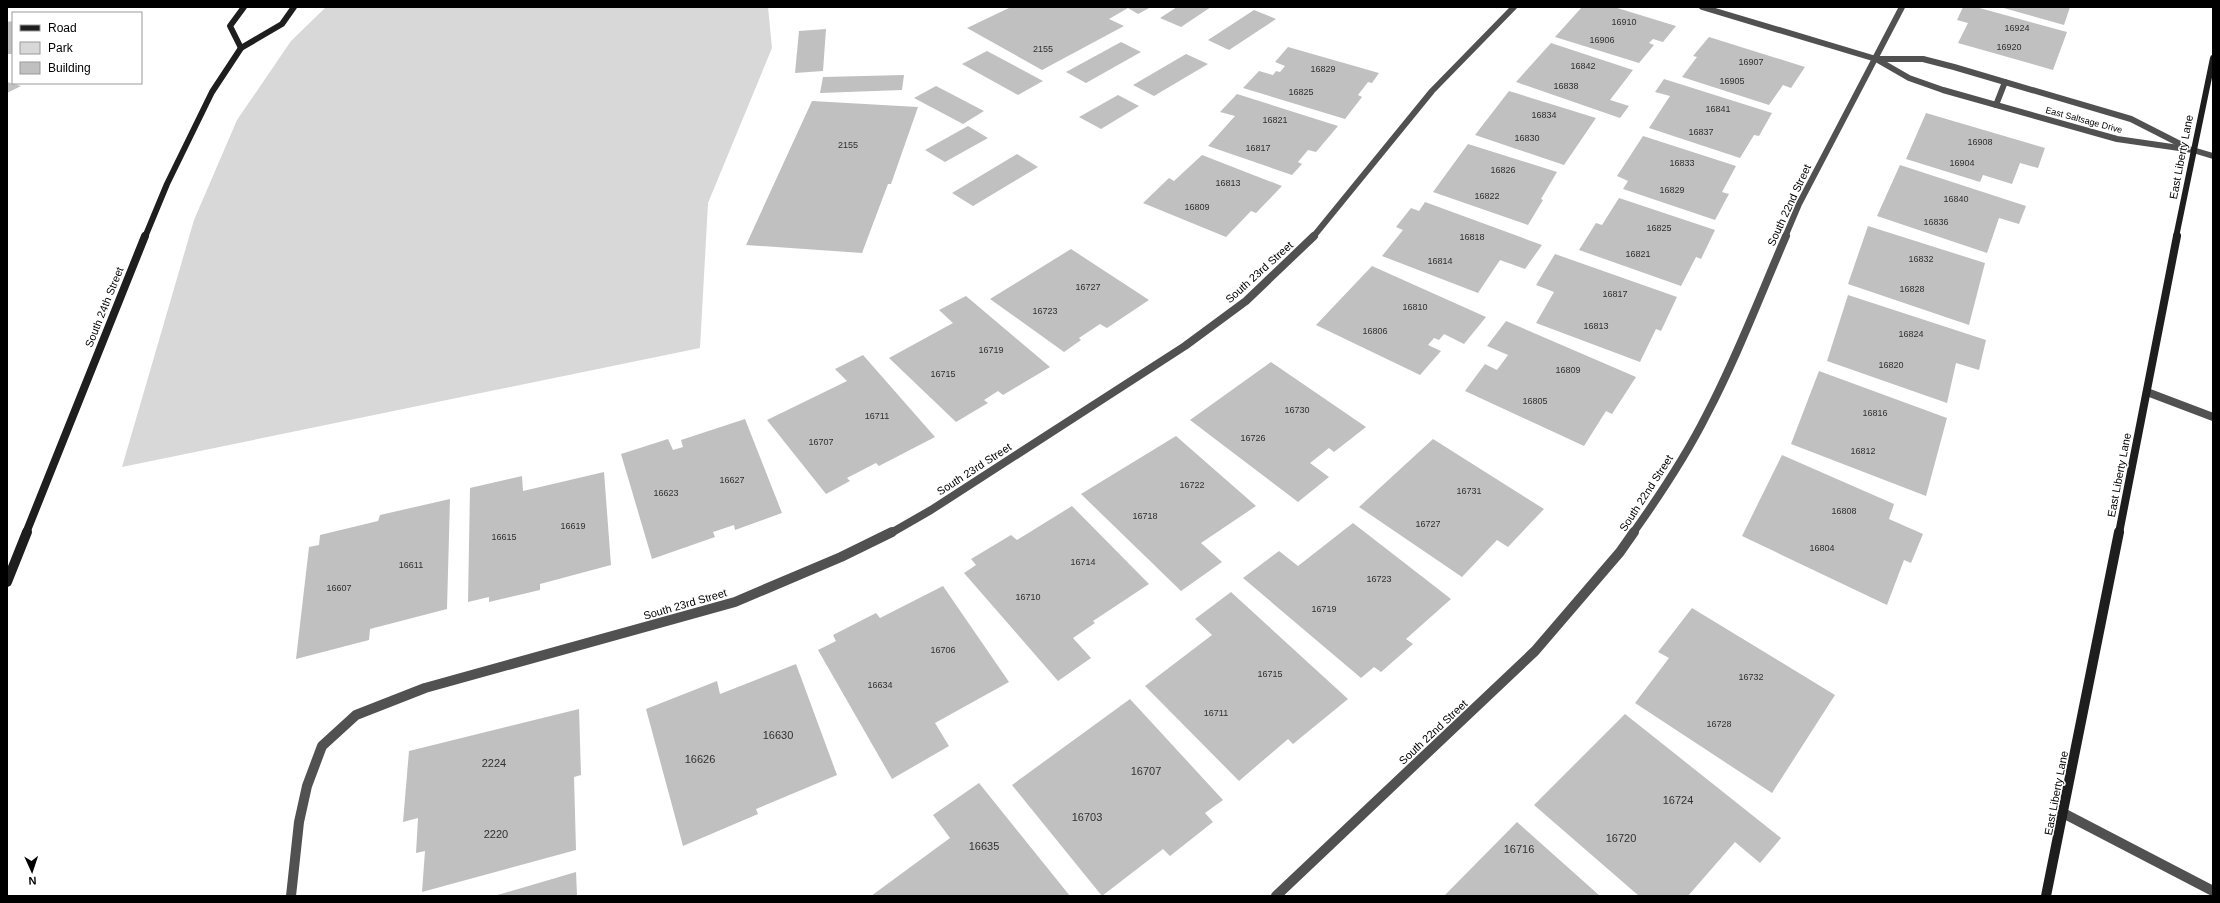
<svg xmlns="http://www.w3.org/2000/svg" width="2220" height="903" viewBox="0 0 2220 903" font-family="Arial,sans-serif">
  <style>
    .green { fill: #d8d8d8 }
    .building { fill: #c0c0c0 }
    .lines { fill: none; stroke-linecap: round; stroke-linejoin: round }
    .street-far2 { stroke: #515151; stroke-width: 6 }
    .street-far1 { stroke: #515151; stroke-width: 8 }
    .street { stroke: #515151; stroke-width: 10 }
    .secondary-far2 { stroke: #1e1e1e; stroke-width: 6 }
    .secondary-far1 { stroke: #1e1e1e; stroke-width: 8 }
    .secondary { stroke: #1e1e1e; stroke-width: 10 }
    .labels { text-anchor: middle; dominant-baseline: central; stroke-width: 3; stroke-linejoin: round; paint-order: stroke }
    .number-label { font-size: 9px; fill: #303030 }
    .far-street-label { font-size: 9px; fill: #000; stroke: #fff }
    .street-label { font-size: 11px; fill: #000; stroke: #fff }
    .near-number-label { font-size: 11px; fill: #303030 }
  </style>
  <rect width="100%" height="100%" fill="#fff"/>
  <!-- green -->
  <path class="green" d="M 326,7 L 768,7 L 772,48 L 708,203 L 700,348 L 122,467 L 194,220 L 237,120 L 291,41 Z"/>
  <!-- building -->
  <g class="building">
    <path d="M 1011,7 L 1151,7 L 1138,14 L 1128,8 L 1109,19 L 1124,26 L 1042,70 L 967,28 Z"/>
    <path d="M 1177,7 L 1211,7 L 1181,27 L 1160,18 Z"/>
    <path d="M 1582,7 L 1614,7 L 1676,26 L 1663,42 L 1653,39 L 1649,43 L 1654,45 L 1639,63 L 1555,37 Z"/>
    <path d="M 1963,7 L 1976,7 L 2067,32 L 2053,70 L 1958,43 L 1968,23 L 1957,20 Z"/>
    <path d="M 2000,7 L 2070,7 L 2064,25 Z"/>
    <path d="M 1254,10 L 1276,19 L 1229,50 L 1208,40 Z"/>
    <path d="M 13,21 L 13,54 L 7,54 L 7,22 Z"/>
    <path d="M 826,29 L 823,71 L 795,73 L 799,31 Z"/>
    <path d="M 1709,37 L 1805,67 L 1791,88 L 1783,85 L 1769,105 L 1682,77 L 1697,57 L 1693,56 Z"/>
    <path d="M 1121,42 L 1141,52 L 1086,83 L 1066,72 Z"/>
    <path d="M 1551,43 L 1633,70 L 1610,100 L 1629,106 L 1620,118 L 1516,82 Z"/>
    <path d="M 1288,47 L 1379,73 L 1372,83 L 1368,82 L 1358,95 L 1362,97 L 1345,119 L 1243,88 L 1259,71 L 1273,75 L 1276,71 L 1280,72 L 1285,66 L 1275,62 Z"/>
    <path d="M 987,51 L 1043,81 L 1018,95 L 962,64 Z"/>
    <path d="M 1186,54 L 1208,64 L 1154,96 L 1133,85 Z"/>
    <path d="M 904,75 L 902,90 L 820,93 L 823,77 Z"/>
    <path d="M 1664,79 L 1772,113 L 1759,136 L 1754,135 L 1740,158 L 1649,128 L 1670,96 L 1655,92 Z"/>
    <path d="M 7,82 L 21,86 L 7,93 Z"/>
    <path d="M 936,86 L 984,111 L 963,124 L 914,98 Z"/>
    <path d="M 1509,91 L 1596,118 L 1564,165 L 1475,135 Z"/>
    <path d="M 1237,94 L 1338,126 L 1316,152 L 1308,150 L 1298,162 L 1302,164 L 1292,175 L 1208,146 L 1235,116 L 1220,112 Z"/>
    <path d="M 1118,95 L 1139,106 L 1101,129 L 1079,117 Z"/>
    <path d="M 812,101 L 918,107 L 891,184 L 888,184 L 862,253 L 746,245 Z"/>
    <path d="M 1926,113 L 2045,148 L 2038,168 L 2020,163 L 2012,184 L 1983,175 L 1980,182 L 1906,159 Z"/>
    <path d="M 968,126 L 988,138 L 945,162 L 925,150 Z"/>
    <path d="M 1643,136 L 1736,166 L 1722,192 L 1729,194 L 1715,220 L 1623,189 L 1628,181 L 1617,176 Z"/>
    <path d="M 1468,144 L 1557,172 L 1541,199 L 1543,200 L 1528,225 L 1433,192 Z"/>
    <path d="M 1017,154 L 1038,167 L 973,206 L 952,193 Z"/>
    <path d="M 1202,155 L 1282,186 L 1256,213 L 1251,211 L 1226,237 L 1143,203 L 1169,178 L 1174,181 Z"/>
    <path d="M 1900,165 L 2026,206 L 2019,224 L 1999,218 L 1987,253 L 1877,216 Z"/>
    <path d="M 1619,198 L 1715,230 L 1701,259 L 1696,257 L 1681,286 L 1579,250 L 1596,223 L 1602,225 Z"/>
    <path d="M 1425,202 L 1542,245 L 1525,269 L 1500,260 L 1478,293 L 1382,256 L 1403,230 L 1396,227 L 1411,208 L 1419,211 Z"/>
    <path d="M 1868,226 L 1985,263 L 1969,325 L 1848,284 Z"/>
    <path d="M 1071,249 L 1149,300 L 1107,328 L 1100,324 L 1079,338 L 1081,340 L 1064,352 L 990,299 Z"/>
    <path d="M 1555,254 L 1677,297 L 1661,331 L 1656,329 L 1640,362 L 1536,323 L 1554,292 L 1536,285 Z"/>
    <path d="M 1372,266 L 1486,317 L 1464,344 L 1444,334 L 1439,340 L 1434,338 L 1428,345 L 1441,351 L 1420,375 L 1316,325 Z"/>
    <path d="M 1848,295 L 1986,340 L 1979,370 L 1956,363 L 1947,403 L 1827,361 Z"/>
    <path d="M 966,296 L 1050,367 L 1003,395 L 998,391 L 984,400 L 988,403 L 956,422 L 889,358 L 953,323 L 939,310 Z"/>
    <path d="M 1506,321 L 1636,377 L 1612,414 L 1606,411 L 1584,446 L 1465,391 L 1485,364 L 1497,370 L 1508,355 L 1487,346 Z"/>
    <path d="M 863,355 L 935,437 L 879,466 L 876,463 L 847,478 L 850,481 L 826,494 L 767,420 L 847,381 L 835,369 Z"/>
    <path d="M 1271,362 L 1366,427 L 1334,452 L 1329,448 L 1310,463 L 1329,477 L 1298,502 L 1190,420 Z"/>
    <path d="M 1819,371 L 1947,418 L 1926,496 L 1791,444 Z"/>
    <path d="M 745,419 L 782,513 L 735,530 L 734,525 L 713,532 L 715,537 L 652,559 L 621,454 L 668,439 L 673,450 L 683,447 L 681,440 Z"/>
    <path d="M 1176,436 L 1256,506 L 1201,543 L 1222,562 L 1181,591 L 1081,494 Z"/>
    <path d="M 1433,439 L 1544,509 L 1508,547 L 1497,540 L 1462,577 L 1359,507 Z"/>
    <path d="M 1782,455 L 1894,504 L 1889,519 L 1923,534 L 1911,563 L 1904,560 L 1887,605 L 1742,536 Z"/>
    <path d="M 604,472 L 611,565 L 540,584 L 540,590 L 489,602 L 489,597 L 468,602 L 470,488 L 522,476 L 523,491 Z"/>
    <path d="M 450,499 L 447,609 L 370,629 L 369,640 L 296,659 L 309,547 L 319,545 L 320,535 L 378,521 L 380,515 Z"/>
    <path d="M 1072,506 L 1149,584 L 1093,621 L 1095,623 L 1073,638 L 1091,658 L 1058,681 L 964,573 L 976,565 L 971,559 L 1011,535 L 1017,540 Z"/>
    <path d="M 1353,523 L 1451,599 L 1406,639 L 1413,644 L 1381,672 L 1374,667 L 1361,678 L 1243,578 L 1279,551 L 1298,566 Z"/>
    <path d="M 943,586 L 1009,682 L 935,723 L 949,746 L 892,779 L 818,650 L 836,641 L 833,635 L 876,613 L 880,618 Z"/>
    <path d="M 1231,592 L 1348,699 L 1293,744 L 1288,739 L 1239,781 L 1145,686 L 1212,635 L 1195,619 Z"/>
    <path d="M 1692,608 L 1835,695 L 1772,793 L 1635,703 L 1669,658 L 1658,652 Z"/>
    <path d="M 796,664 L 837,775 L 756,809 L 758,814 L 683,846 L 646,709 L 717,681 L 720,694 Z"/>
    <path d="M 1130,699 L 1223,800 L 1205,813 L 1213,822 L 1170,856 L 1163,849 L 1102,896 L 1012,785 Z"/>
    <path d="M 579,709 L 581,775 L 574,777 L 576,850 L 422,892 L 425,851 L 416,853 L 418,818 L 403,822 L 409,751 Z"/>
    <path d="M 1625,714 L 1781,838 L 1760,863 L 1735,842 L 1688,896 L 1639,896 L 1534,805 Z"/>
    <path d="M 979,783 L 1070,896 L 871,896 L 950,838 L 933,815 Z"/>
    <path d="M 1517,822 L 1600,896 L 1444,896 Z"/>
    <path d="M 576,872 L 577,896 L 494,896 Z"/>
  </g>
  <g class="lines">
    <!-- street-far2 -->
    <g class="street-far2">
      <path d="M 1702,7 L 1876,59 L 1909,78 L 1943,90 L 2117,139 L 2193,150 L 2213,156"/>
      <path d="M 1876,59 L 1923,59 L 1954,67 L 2131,119 L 2186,147"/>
      <path d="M 1996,105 L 2005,82"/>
      <path d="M 1313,237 L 1432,91 L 1514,7"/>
      <path d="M 1785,237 L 1799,204 L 1902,7"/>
    </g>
    <!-- street-far1 -->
    <g class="street-far1">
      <path d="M 2147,392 L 2213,417"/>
      <path d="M 891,533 L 931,510 L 1185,346 L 1246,301 L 1314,236"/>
      <path d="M 1633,533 C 1660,495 1686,456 1707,414 C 1737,357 1760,296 1786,236"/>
    </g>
    <!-- street -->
    <g class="street">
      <path d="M 2063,813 L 2213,891"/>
      <path d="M 291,896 L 299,822 L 307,786 L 322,746 L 356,715 L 425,688 L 735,602 L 841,557 L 892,532"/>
      <path d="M 1276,896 L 1535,651 L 1620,552 L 1634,532"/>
    </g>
    <!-- secondary-far2 -->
    <g class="secondary-far2">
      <path d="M 241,48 L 230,26 L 244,7"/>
      <path d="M 145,237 L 167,184 L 212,92 L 241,48 L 282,24 L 294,7"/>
      <path d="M 2176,237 L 2213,58"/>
    </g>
    <!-- secondary-far1 -->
    <g class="secondary-far1">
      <path d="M 26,533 L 145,236"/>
      <path d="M 2119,533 L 2177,236"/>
    </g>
    <!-- secondary -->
    <g class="secondary">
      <path d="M 7,582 L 27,532"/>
      <path d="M 2046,896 L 2119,532"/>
    </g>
  </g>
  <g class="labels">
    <!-- number labels -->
    <g class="number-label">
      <text x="1624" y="22">16910</text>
      <text x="2017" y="28">16924</text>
      <text x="1602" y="40">16906</text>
      <text x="2009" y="47">16920</text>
      <text x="1043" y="49">2155</text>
      <text x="1751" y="62">16907</text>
      <text x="1583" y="66">16842</text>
      <text x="1323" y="69">16829</text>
      <text x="1732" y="81">16905</text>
      <text x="1566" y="86">16838</text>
      <text x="1301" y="92">16825</text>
      <text x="1718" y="109">16841</text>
      <text x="1544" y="115">16834</text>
      <text x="1275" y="120">16821</text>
      <text x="1701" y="132">16837</text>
      <text x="1527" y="138">16830</text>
      <text x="1980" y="142">16908</text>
      <text x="848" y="145">2155</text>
      <text x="1258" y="148">16817</text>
      <text x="1682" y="163">16833</text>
      <text x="1962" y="163">16904</text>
      <text x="1503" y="170">16826</text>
      <text x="1228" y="183">16813</text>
      <text x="1672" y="190">16829</text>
      <text x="1487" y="196">16822</text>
      <text x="1956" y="199">16840</text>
      <text x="1197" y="207">16809</text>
      <text x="1936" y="222">16836</text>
      <text x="1659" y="228">16825</text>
      <text x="1472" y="237">16818</text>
      <text x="1638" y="254">16821</text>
      <text x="1921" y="259">16832</text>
      <text x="1440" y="261">16814</text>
      <text x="1088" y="287">16727</text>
      <text x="1912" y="289">16828</text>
      <text x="1615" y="294">16817</text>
      <text x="1415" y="307">16810</text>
      <text x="1045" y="311">16723</text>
      <text x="1596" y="326">16813</text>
      <text x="1375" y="331">16806</text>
      <text x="1911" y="334">16824</text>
      <text x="991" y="350">16719</text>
      <text x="1891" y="365">16820</text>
      <text x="1568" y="370">16809</text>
      <text x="943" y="374">16715</text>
      <text x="1535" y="401">16805</text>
      <text x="1297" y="410">16730</text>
      <text x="1875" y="413">16816</text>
      <text x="877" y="416">16711</text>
      <text x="1253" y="438">16726</text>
      <text x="821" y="442">16707</text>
      <text x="1863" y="451">16812</text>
      <text x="732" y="480">16627</text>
      <text x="1192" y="485">16722</text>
      <text x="1469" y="491">16731</text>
      <text x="666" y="493">16623</text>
      <text x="1844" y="511">16808</text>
      <text x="1145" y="516">16718</text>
      <text x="1428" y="524">16727</text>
      <text x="573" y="526">16619</text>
      <text x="504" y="537">16615</text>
      <text x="1822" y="548">16804</text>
      <text x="1083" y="562">16714</text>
      <text x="411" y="565">16611</text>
      <text x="1379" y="579">16723</text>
      <text x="339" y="588">16607</text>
      <text x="1028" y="597">16710</text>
      <text x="1324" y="609">16719</text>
      <text x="943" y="650">16706</text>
      <text x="1270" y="674">16715</text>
      <text x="1751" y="677">16732</text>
      <text x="880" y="685">16634</text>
      <text x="1216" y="713">16711</text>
      <text x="1719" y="724">16728</text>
    </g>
    <!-- far-street labels -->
    <g class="far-street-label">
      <text transform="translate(2084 120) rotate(15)">East Saltsage Drive</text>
    </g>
    <!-- street labels -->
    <g class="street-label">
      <text transform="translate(2181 157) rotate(-79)">East Liberty Lane</text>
      <text transform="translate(1789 205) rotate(-65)">South 22nd Street</text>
      <text transform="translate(1259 272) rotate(-42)">South 23rd Street</text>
      <text transform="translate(104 307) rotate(-68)">South 24th Street</text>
      <text transform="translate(974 469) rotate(-33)">South 23rd Street</text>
      <text transform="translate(2119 475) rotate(-79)">East Liberty Lane</text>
      <text transform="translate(1646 493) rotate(-57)">South 22nd Street</text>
      <text transform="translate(685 604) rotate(-16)">South 23rd Street</text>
      <text transform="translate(1433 732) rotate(-43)">South 22nd Street</text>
      <text transform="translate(2056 793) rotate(-79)">East Liberty Lane</text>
    </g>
    <!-- near-number labels -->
    <g class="near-number-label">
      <text x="778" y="735">16630</text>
      <text x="700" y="759">16626</text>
      <text x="494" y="763">2224</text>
      <text x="1146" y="771">16707</text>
      <text x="1678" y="800">16724</text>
      <text x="1087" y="817">16703</text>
      <text x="496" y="834">2220</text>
      <text x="1621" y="838">16720</text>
      <text x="984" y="846">16635</text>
      <text x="1519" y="849">16716</text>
    </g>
  </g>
  <!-- border -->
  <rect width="2220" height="903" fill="none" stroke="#000000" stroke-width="16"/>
  <!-- legend -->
  <rect x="12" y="12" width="130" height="72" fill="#ffffff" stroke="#999999"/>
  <rect x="20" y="25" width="20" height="6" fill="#1e1e1e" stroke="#999999"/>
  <text x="48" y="32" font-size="12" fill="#000000">Road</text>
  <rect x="20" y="42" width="20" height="12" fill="#d8d8d8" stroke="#999999"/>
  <text x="48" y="52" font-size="12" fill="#000000">Park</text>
  <rect x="20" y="62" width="20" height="12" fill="#c0c0c0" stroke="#999999"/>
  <text x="48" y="72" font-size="12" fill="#000000">Building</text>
  <!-- north arrow -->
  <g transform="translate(32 871) rotate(177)" stroke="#ffffff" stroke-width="3" paint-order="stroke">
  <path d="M0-3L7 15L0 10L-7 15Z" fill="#000000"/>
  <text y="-6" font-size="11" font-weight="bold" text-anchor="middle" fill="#000000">N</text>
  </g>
</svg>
